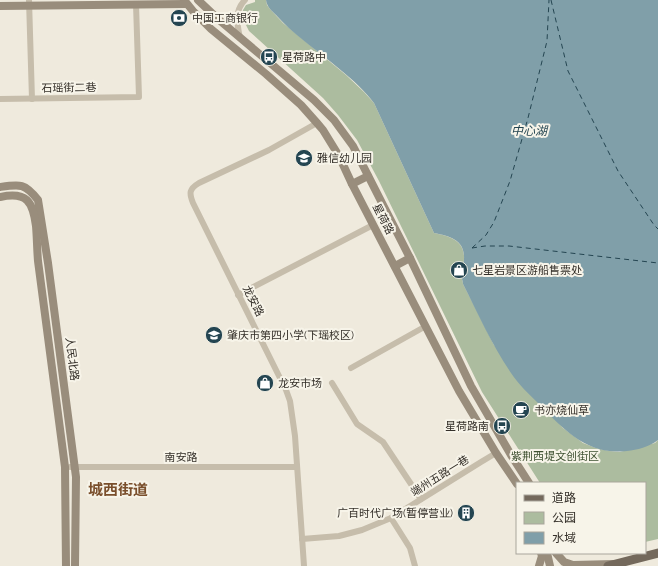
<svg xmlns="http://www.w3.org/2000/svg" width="658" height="566" viewBox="0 0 658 566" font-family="Raleway,'Noto Sans SC',sans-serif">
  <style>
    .green { fill: #acbc9f }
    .water { fill: #809fa9 }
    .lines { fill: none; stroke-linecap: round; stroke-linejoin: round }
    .ferry { stroke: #244551; stroke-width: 1; stroke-dasharray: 5 4; stroke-linecap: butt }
    .street { stroke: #c6bdab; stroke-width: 6 }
    .secondary { stroke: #998d7c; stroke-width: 8 }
    .primary { stroke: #74695c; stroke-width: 9 }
    .labels { text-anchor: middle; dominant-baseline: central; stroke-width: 4; stroke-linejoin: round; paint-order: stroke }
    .poi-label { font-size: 11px; fill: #342f29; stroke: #f7f4e9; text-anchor: start }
    .street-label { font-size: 11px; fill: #342f29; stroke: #f7f4e9 }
    .park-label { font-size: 11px; fill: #3d5030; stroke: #f7f4e9 }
    .water-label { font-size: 12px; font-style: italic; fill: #244551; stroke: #f7f4e9 }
    .district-label { font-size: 15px; font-weight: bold; fill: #7a4f2c; stroke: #f7f4e9 }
  </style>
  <rect width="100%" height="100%" fill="#efeadd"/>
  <!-- green -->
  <path class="green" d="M 255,0 L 266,0 L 267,5 L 270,9 L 283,23 L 346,75 L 364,92 L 374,103 L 434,233 C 449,236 465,240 464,259 C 464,264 461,269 461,274 C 461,277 463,281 463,284 L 494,345 L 563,428 L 583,443 L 596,448 L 609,451 L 620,452 L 655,443 L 658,440 L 658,539 L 645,542 L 645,483 L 540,483 L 482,392 L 379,181 L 357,140 L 338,115 L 323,98 L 249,31 L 242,17 L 243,10 L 246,5 L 255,2 Z"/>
  <!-- water -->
  <path class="water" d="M 266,0 L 658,0 L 658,440 C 649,447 637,450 627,451 C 588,456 564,430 539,404 C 529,394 518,384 511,373 C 492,345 478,314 463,284 C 463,281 461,277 461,274 C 461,269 464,264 464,259 C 465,240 450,236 434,233 L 374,103 C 357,80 325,58 303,40 C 293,32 284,24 276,15 C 271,10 267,7 266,0 Z"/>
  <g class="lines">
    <!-- ferry -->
    <g class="ferry">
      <path d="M 551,0 L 568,71 L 618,171 L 654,225 L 658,229"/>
      <path d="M 472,248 L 486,235 L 494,222 L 510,181 L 528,118 L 547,41 L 549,0"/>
      <path d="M 472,248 L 485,246 L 509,246 L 658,263"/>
    </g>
    <!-- street -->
    <g class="street">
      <path d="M 29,0 L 32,99"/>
      <path d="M 240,38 C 237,24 234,11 245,0"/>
      <path d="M 0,99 L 139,97 L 136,4"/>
      <path d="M 238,295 L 373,225"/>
      <path d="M 351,368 L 426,326"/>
      <path d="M 332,383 L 357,424 L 383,442 L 421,499"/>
      <path d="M 70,467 L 297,467"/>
      <path d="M 391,518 L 410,548 L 415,566"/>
      <path d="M 302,539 L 339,536 L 362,530 L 391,518 L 481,462 L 496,453"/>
      <path d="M 304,566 L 295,436 L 290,401 L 286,390 L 280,378 L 193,203 C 189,193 189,189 199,183 L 269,150 L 317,123"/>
    </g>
    <!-- secondary -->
    <g class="secondary">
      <path d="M 184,0 L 193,11 L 211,29 L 266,74 L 301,105 L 317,123 L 323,130 L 339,156 L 352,184 L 459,391 L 496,453 L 517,484"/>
      <path d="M 198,0 L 218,19 L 314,100 L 334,120 L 353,146 L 410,258 L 471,386 L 511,455 L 529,483"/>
      <path d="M 0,6 L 186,4"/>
      <path d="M 352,184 L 368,176"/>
      <path d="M 0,187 C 20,184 25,183 38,200 L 48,263 L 76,477 L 75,566"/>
      <path d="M 0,197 C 27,191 33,202 36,226 C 37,238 37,249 38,261 L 65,467 L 66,566"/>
      <path d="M 395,266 L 410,258"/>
      <path d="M 547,553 L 550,566"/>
      <path d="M 556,553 L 564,562 L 573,565 L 614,564"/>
      <path d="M 539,566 L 542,556 L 541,553"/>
    </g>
    <!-- primary -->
    <path class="primary" d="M 608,566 L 658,553"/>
  </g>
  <!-- icons -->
  <defs>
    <symbol id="bank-disc" viewBox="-11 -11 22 22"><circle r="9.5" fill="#244551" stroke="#f7f4e9"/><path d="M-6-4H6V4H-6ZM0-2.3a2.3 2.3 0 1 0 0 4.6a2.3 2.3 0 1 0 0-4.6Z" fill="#fff"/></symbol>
    <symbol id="bus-disc" viewBox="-11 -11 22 22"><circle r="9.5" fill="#244551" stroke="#f7f4e9"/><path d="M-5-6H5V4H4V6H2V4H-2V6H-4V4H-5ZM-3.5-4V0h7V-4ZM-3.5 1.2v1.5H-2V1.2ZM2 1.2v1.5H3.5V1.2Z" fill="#fff"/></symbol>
    <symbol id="school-disc" viewBox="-11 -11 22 22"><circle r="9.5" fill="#244551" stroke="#f7f4e9"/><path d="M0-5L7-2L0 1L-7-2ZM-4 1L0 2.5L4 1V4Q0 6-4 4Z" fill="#fff"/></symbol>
    <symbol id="shop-disc" viewBox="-11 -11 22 22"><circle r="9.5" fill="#244551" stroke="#f7f4e9"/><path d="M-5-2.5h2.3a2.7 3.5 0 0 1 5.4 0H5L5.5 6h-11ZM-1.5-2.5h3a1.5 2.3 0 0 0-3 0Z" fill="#fff"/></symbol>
    <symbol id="cafe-disc" viewBox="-11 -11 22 22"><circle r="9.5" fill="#244551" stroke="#f7f4e9"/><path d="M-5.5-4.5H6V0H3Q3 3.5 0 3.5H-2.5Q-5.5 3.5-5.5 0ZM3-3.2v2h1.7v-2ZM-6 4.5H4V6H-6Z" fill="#fff"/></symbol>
    <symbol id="building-disc" viewBox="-11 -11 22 22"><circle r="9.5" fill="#244551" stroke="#f7f4e9"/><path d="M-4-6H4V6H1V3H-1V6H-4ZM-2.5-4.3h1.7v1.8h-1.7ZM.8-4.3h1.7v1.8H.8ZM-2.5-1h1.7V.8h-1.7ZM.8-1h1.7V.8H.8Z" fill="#fff"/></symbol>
  </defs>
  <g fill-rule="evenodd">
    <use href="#bank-disc" x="169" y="8" width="20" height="20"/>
    <use href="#bus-disc" x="259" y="47" width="20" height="20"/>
    <use href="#school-disc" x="294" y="148" width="20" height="20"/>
    <use href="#shop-disc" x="449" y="260" width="20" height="20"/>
    <use href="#school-disc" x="204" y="325" width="20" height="20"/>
    <use href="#shop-disc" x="255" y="373" width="20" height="20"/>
    <use href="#cafe-disc" x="511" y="400" width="20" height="20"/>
    <use href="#bus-disc" x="492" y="416" width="20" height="20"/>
    <use href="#building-disc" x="456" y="503" width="20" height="20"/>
  </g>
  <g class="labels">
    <!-- poi labels -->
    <g class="poi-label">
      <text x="192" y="18">中国工商银行</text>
      <text x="282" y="57">星荷路中</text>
      <text x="317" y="158">雅信幼儿园</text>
      <text x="472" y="270">七星岩景区游船售票处</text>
      <text x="227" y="335">肇庆市第四小学(下瑶校区)</text>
      <text x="278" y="383">龙安市场</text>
      <text x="534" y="410">书亦烧仙草</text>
      <text x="489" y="426" text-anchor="end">星荷路南</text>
      <text x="453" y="513" text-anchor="end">广百时代广场(暂停营业)</text>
    </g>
    <!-- street labels -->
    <g class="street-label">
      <text transform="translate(69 88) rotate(-1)">石瑶街二巷</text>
      <text transform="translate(383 219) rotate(63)">星荷路</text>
      <text transform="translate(253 301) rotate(63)">龙安路</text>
      <text transform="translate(72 359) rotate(83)">人民北路</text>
      <text x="181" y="457">南安路</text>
      <text transform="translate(440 476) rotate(-32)">端州五路一巷</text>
    </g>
    <!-- park labels -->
    <g class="park-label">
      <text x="555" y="456">紫荆西堤文创街区</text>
    </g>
    <!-- water labels -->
    <g class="water-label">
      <text x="529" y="131">中心湖</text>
    </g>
    <!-- district labels -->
    <g class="district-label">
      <text x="118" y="490">城西街道</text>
    </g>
  </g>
  <!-- legend -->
  <rect x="516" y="482" width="130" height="72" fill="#f7f4e9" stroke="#a9a59c"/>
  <rect x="524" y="495" width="20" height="6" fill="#74695c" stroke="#a9a59c"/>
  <text x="552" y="502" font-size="12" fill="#342f29">道路</text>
  <rect x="524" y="512" width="20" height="12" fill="#acbc9f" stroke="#a9a59c"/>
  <text x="552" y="522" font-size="12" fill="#342f29">公园</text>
  <rect x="524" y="532" width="20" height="12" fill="#809fa9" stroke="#a9a59c"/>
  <text x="552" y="542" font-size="12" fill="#342f29">水域</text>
</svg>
